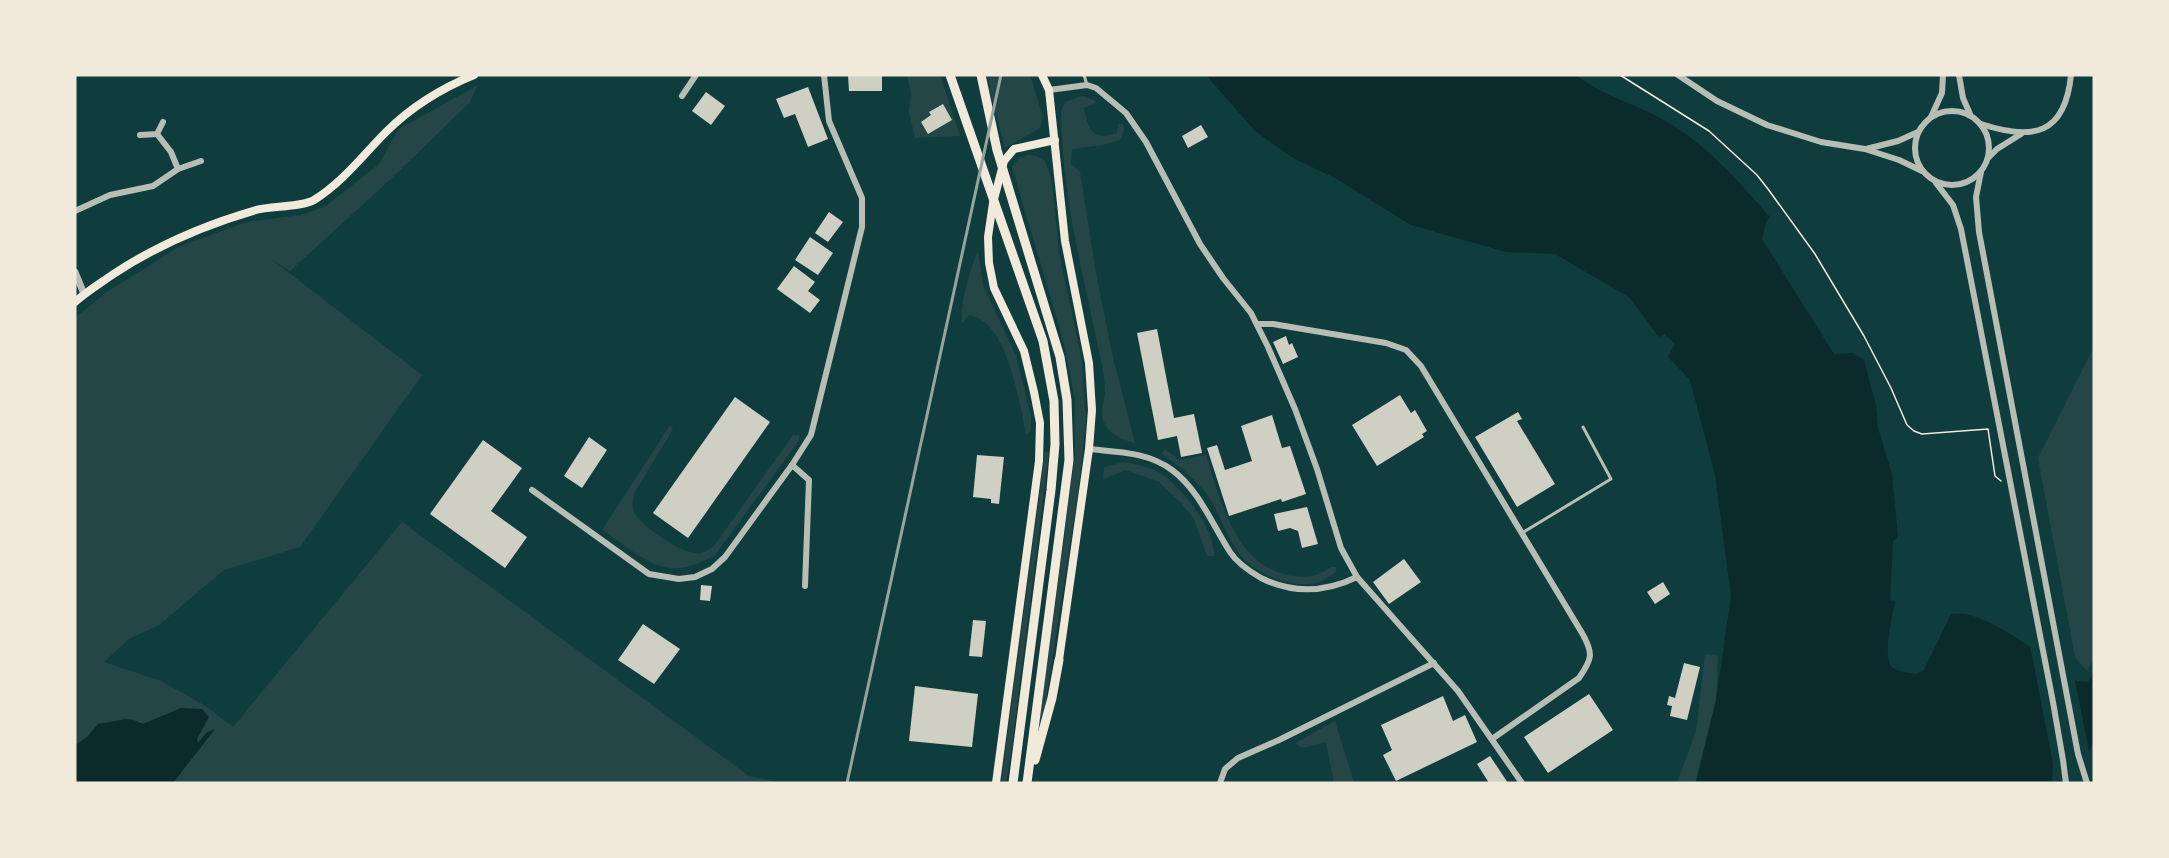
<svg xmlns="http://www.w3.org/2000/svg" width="2169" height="858" viewBox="0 0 2169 858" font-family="Spectral,serif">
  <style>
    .green { fill: #244646 }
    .water { fill: #0a2a2b }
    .pier { fill: #0f3d3e }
    .building { fill: #cfcfc3 }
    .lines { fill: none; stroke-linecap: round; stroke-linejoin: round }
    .path { stroke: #f1e9da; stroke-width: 1.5 }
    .service { stroke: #b8beb3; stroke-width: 3 }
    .minor { stroke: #b8beb3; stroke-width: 6 }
    .tertiary { stroke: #b8beb3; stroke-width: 7 }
    .secondary { stroke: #f1e9da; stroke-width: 8 }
    .primary { stroke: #f1e9da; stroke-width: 9 }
    .rail { stroke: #97a49c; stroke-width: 3 }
  </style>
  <rect width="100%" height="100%" fill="#0f3d3e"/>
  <!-- green -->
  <g class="green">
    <path d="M 907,75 L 940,75 L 960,136 L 915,138 L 909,112 L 911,94 Z"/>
    <path d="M 988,75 L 1028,75 L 1031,78 L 1043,117 L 1040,128 L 1005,148 L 990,92 Z"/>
    <path d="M 478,85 L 469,103 L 392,178 L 290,271 L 271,259 L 422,375 L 300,547 L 224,570 L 159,625 L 129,639 L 104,662 L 161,681 L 204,705 L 233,727 L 402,522 L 749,776 L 783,783 L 75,783 L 75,318 L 107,292 L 180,246 L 247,222 L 301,215 L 326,206 L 379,164 L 399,129 Z"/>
    <path d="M 1082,96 L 1094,100 L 1096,103 L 1084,108 C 1088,129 1093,142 1117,133 L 1118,124 L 1123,124 L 1124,130 L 1120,140 L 1103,145 L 1072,149 L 1071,164 L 1080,172 L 1096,273 L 1113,358 L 1135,443 C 1124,440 1111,436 1105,424 C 1099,412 1104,405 1105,393 C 1105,382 1103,367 1100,356 C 1083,273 1062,198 1061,111 L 1065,102 Z"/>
    <path d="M 1028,155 L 1037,156 L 1045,161 L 1052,180 L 1059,253 L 1082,361 L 1086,422 L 1078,494 L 1044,713 L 1039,725 L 1075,455 L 1075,400 L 1064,343 L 1012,167 L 1018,159 Z"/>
    <path d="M 978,251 L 983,285 L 1016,356 L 1031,416 L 1031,431 L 1026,434 C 1019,402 1008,321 969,315 L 962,323 C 960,303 970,269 978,251 Z"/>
    <path d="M 2094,347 L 2094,659 L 2087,671 L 2075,657 L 2038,458 Z"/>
    <path d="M 670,425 L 673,429 L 635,492 C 632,501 631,511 638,518 C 648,530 686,557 702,553 C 706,552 710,548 714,546 L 793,435 L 800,436 L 798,442 L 715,555 C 664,585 645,558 602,530 Z"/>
    <path d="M 1164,449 L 1180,460 L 1206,455 C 1221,501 1235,567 1292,576 C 1308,578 1318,576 1331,567 L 1336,567 L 1336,572 C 1330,576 1322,582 1316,583 C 1295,588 1262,576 1247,562 C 1232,550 1222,519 1212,502 C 1200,482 1181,467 1162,454 Z"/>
    <path d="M 1045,452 L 1049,452 L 1012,746 L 1006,783 L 1001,783 Z"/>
    <path d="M 1124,462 C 1137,465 1152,467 1163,475 C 1183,489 1216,531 1214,556 L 1207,556 L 1194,519 L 1182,504 L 1159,482 L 1126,470 L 1103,479 L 1104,467 Z"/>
    <path d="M 1705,654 L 1718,656 L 1716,700 L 1695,783 L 1677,783 L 1696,731 Z"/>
    <path d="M 1335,721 L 1354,783 L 1334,783 L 1326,742 L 1302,748 L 1295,743 Z"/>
  </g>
  <!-- water -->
  <g class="water">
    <path d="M 1206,75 L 1576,75 C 1604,97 1632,102 1662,119 C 1706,143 1737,180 1770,217 L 1766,222 L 1762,239 L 1834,354 L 1853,353 L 1864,360 L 1876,405 L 1878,428 L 1892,474 L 1898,537 L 1893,541 L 1890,600 L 1895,601 C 1893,615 1881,659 1893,668 C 1899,672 1910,673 1917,674 L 1924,670 L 1951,614 C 1985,607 2048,661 2077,681 L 2088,682 L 2094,672 L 2094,740 L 2089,752 L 2060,783 L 1696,783 L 1716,700 L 1731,596 L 1715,475 L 1690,380 L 1668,357 L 1675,344 L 1664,334 L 1659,337 L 1629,297 L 1555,254 L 1506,252 L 1411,225 L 1335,178 L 1293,158 L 1255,131 Z"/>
    <path d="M 181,708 L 202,709 L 209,717 L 197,739 L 198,743 L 206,733 L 215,729 L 173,783 L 75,783 L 75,745 L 87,737 L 98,724 L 126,719 L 134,720 L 143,724 Z"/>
  </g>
  <!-- pier -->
  <path class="pier" d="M 2030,645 L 2074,676 L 2090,756 L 2064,783 L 2052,783 L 2053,764 Z"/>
  <!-- building -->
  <g class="building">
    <path d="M 848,75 L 882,75 L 882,91 L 849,91 Z"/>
    <path d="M 808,87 L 828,139 L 808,147 L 795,114 L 784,118 L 776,99 Z"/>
    <path d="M 706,92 L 725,106 L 711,125 L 692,111 Z"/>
    <path d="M 943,104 L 952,120 L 928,134 L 921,122 L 931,115 L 929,112 Z"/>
    <path d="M 1201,125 L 1208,137 L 1188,148 L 1182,136 Z"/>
    <path d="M 829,212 L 843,222 L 828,242 L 815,233 Z"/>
    <path d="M 810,237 L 833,253 L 818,275 L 795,260 Z"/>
    <path d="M 794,266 L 815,282 L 808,291 L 820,300 L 810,313 L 777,289 Z"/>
    <path d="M 1157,329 L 1174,418 L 1194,414 L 1202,453 L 1181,457 L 1177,436 L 1158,440 L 1137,333 Z"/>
    <path d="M 1286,336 L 1289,345 L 1292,343 L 1298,357 L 1283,364 L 1273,342 Z"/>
    <path d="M 1400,395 L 1411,413 L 1415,410 L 1427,431 L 1422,434 L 1424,437 L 1377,466 L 1352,425 Z"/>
    <path d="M 735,397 L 770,422 L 688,538 L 653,513 Z"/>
    <path d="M 1518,412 L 1522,419 L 1517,421 L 1555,484 L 1517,507 L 1475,437 Z"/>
    <path d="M 1272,415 L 1282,448 L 1290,446 L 1306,494 L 1282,502 L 1281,499 L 1229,516 L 1207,448 L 1217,445 L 1225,470 L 1252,461 L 1241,426 Z"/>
    <path d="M 589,437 L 607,450 L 582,488 L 564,476 Z"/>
    <path d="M 483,440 L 522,468 L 491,511 L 527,537 L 505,568 L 430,514 Z"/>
    <path d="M 977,455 L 1004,457 L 999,504 L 991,503 L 991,499 L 973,497 Z"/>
    <path d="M 1307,507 L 1318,544 L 1302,548 L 1298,531 L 1290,528 L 1278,531 L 1274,514 Z"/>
    <path d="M 1404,559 L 1421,582 L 1389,604 L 1373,582 Z"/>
    <path d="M 1663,582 L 1670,594 L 1655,604 L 1647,592 Z"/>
    <path d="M 701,585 L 712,586 L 710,601 L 700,600 Z"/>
    <path d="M 973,620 L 986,621 L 982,657 L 969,656 Z"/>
    <path d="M 643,624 L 680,649 L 654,684 L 618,660 Z"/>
    <path d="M 1684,663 L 1700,667 L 1687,720 L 1670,716 L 1672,706 L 1667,705 L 1669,696 L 1675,698 Z"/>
    <path d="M 915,686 L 978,694 L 972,747 L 909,741 Z"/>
    <path d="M 1589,694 L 1613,730 L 1548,773 L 1524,737 Z"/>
    <path d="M 1443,696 L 1453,721 L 1465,715 L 1477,742 L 1396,781 L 1383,755 L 1392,750 L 1381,725 Z"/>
    <path d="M 1490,756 L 1508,783 L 1489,783 L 1477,764 Z"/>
  </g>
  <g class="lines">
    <!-- path -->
    <path class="path" d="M 1620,75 L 1709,131 L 1757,175 L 1768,189 L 1815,254 L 1864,336 L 1891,388 L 1907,425 L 1914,431 L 1922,434 L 1988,429 L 1995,476 L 2001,481"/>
    <!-- service -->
    <g class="service">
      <path d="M 1084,75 L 1087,85"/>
      <path d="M 1522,533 L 1611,479 L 1583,427"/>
    </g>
    <!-- minor -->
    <g class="minor">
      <path d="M 1678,75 L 1717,101 L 1767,125 L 1821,142 L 1865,149 L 1899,160 L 1922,171"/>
      <path d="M 1959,75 L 1963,98 L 1970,114"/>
      <path d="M 1049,90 L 1087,85 L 1096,88 L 1126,113 L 1146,142 L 1200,244 L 1223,278 L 1251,313 L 1268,347 L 1295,409 L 1317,469 L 1341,548 L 1357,577 L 1458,691 L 1522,783"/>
      <path d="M 682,96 L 696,75"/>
      <circle cx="1952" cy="148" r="37"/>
      <path d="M 1931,117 L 1942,93 L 1943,75"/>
      <path d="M 1981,124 C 2033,141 2065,135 2071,75"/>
      <path d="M 140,135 L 157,134 L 163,122"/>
      <path d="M 1866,149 L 1898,141 L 1918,132"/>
      <path d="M 1988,158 L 1997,149 L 2021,134"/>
      <path d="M 178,169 L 201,161"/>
      <path d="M 1981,172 L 1976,197 L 1979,232 L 2078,754 L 2087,783"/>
      <path d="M 1936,183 L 1953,205 L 1961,229 L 2053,702 L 2063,760 L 2066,783"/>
      <path d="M 75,211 L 110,195 L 153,186 L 178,169 L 171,152 L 157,134"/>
      <path d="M 1257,324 L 1273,324 L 1386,343 L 1406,350 L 1421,366 L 1582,633 C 1594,654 1592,659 1579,678 L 1492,739"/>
      <path d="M 1089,449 C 1118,452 1148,452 1172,470 C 1199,490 1212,524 1230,552 C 1237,563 1249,571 1261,578 C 1293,594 1324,593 1357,577"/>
      <path d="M 792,465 L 809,480 L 805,586"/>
      <path d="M 532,490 L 649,574 L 679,579 L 695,577 L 712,569 L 725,557 L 792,465 L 811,435 L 862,227 L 862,198 L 829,121 L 824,75"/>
      <path d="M 1220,783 L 1225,769 L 1238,758 L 1279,740 L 1434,663"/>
    </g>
    <!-- tertiary -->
    <path class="tertiary" d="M 75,272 L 84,294"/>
    <!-- secondary -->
    <g class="secondary">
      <path d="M 1042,75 L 1049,90 L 1065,241 L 1089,363 L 1092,410 L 1089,449 L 1059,660"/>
      <path d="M 75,302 C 86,292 99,284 112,275 C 157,245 204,225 256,210 C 271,206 302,207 314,200 C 343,182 363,155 386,132 C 411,107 442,88 474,75"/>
      <path d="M 996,783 L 1039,461 L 1040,423 L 1034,392 L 1024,351 L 994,288 L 989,263 L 988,237 L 993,203 L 1004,161 L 1014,149 L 1055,140"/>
    </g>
    <!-- primary -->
    <g class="primary">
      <path d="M 950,75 L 1043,341 L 1054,401 L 1055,444 L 1051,490 L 1013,783"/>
      <path d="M 981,75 L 997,150 L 1060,357 L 1067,400 L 1069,460 L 1027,783"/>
      <path d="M 1035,760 L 1052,698 L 1059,660"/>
    </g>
    <!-- rail -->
    <path class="rail" d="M 847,783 L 1001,75"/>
  </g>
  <!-- border -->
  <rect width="2169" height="858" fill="none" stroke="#f1e9da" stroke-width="153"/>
</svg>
